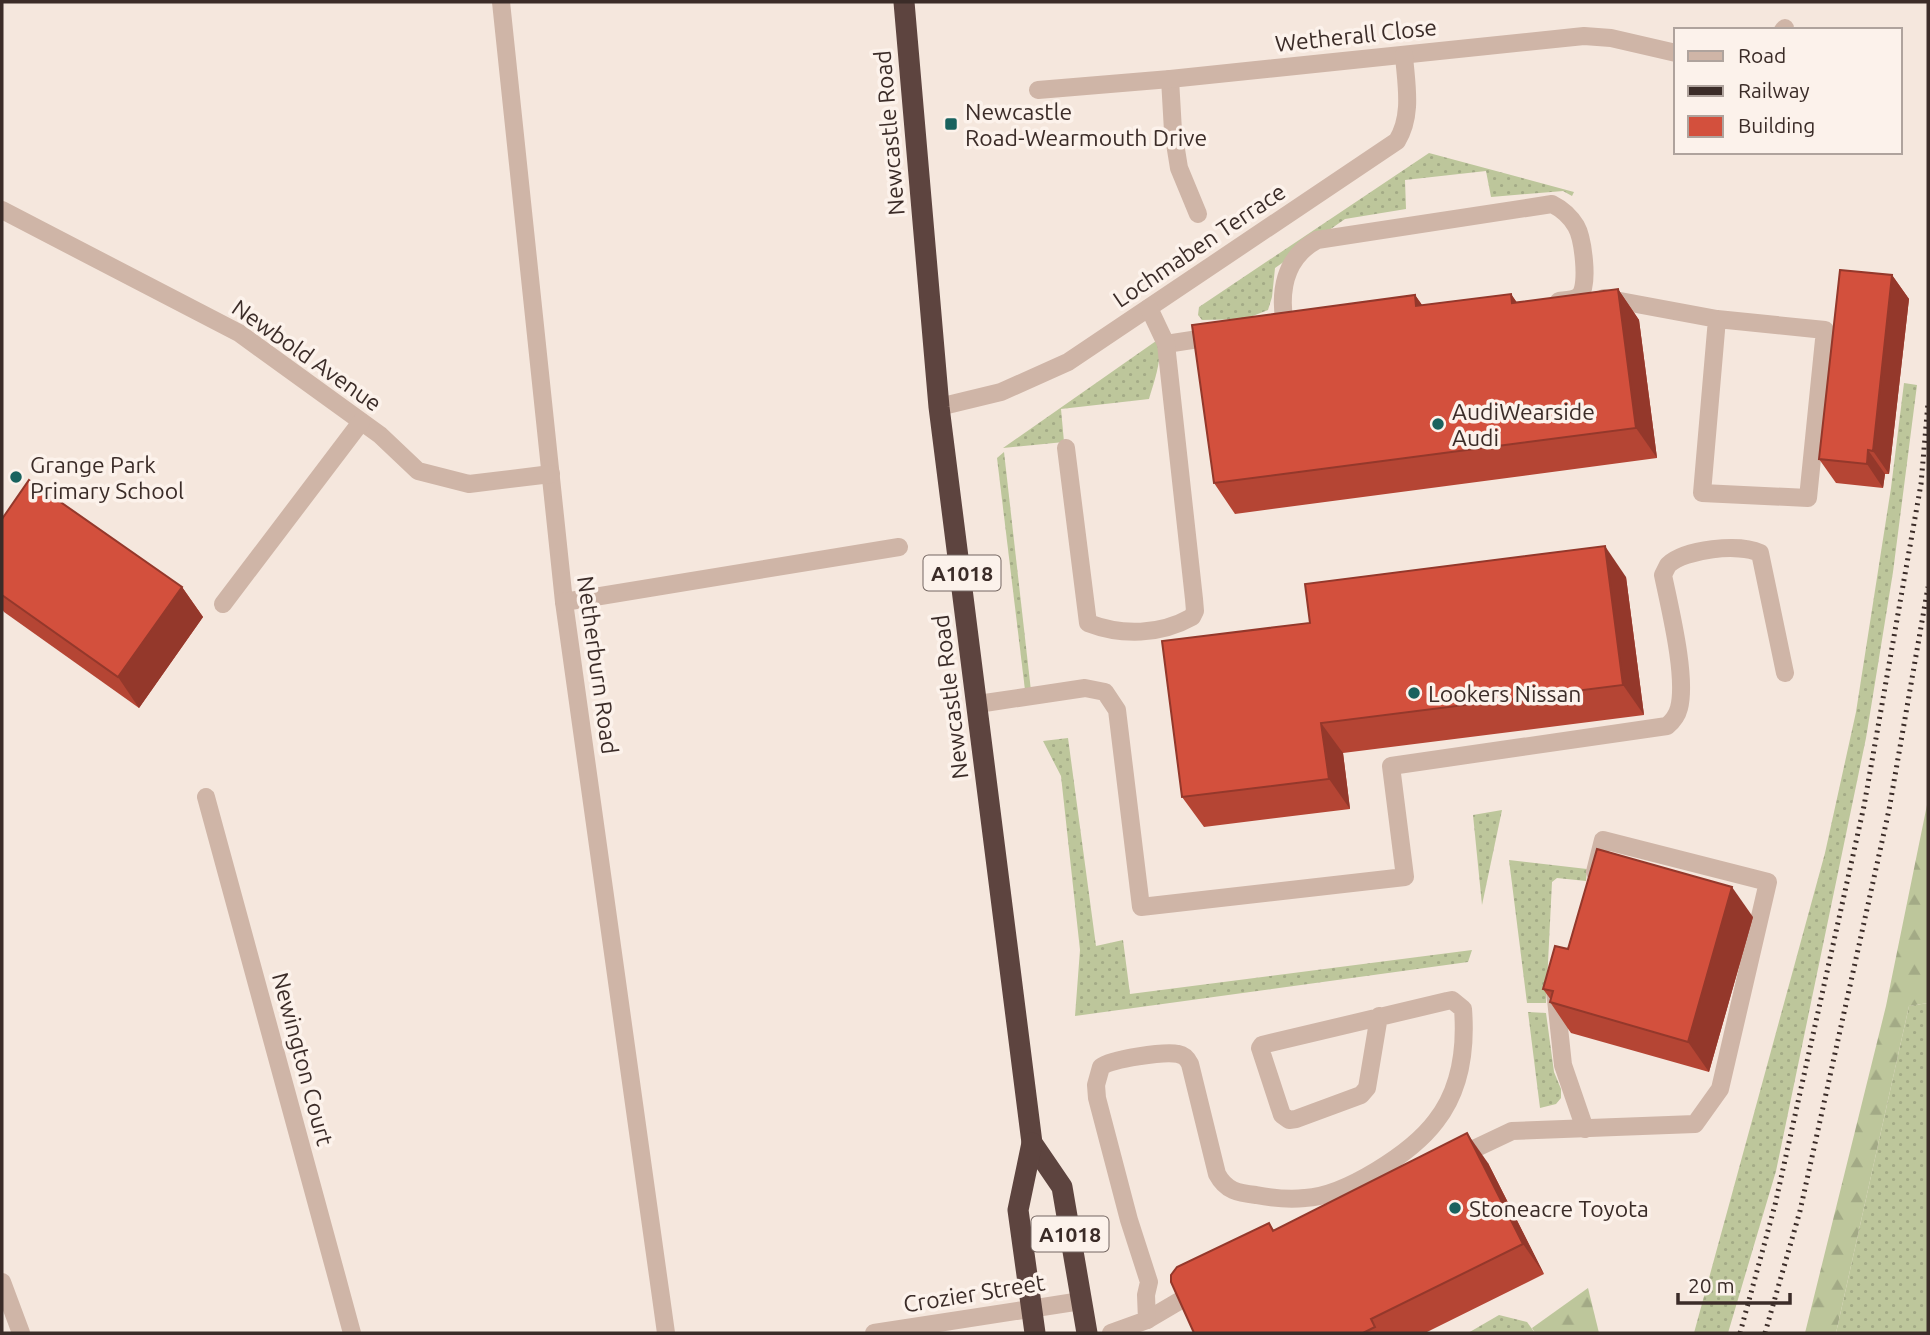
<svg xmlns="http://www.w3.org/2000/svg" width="1930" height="1335" viewBox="0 0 1930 1335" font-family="Ubuntu,sans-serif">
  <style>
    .grass { fill: url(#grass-dots) }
    .forest { fill: url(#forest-firs) }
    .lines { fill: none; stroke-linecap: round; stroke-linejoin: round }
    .minor { stroke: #cfb5a7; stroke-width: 18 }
    .highway { stroke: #5d443f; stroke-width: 21 }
    .rail { stroke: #3b2c28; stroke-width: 5; stroke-dasharray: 2 5; stroke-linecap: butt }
    .wall { fill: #b54534 }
    .shaded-wall { fill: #94382b }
    .building { fill: #d3503d; stroke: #94382b; stroke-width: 2 }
    .poi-dot { fill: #19625e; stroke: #fcf2eb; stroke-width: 2.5 }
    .labels { text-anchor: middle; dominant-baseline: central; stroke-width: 7; stroke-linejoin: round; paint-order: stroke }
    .shield { fill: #fcf2eb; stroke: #756762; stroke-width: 2 }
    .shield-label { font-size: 21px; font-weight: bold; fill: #3b2c28 }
    .street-label { font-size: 23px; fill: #3b2c28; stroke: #fcf2eb }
    .poi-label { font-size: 23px; fill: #3b2c28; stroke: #fcf2eb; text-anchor: start }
  </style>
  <defs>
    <pattern id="grass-dots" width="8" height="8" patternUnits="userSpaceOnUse" patternTransform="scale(1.75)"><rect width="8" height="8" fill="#bdc69b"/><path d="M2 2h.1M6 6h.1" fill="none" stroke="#a3aa86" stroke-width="1.8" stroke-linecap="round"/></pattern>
    <pattern id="forest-firs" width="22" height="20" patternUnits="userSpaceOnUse" patternTransform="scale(1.75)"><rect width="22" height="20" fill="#bdc69b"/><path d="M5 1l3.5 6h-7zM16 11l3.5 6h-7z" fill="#a3aa86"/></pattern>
  </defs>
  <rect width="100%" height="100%" fill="#f5e7dd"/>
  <!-- grass -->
  <g class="grass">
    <path d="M 1429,153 L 1574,192 L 1572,196 L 1563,191 L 1491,197 L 1486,171 L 1405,180 L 1406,209 L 1345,219 L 1275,268 L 1272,297 L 1268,310 L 1245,319 L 1202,320 L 1198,315 L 1199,307 Z"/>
    <path d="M 1156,341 C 1165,355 1153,384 1149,399 L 1061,409 L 1064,442 L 1003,448 Z"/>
    <path d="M 1904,383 L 1917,385 L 1893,572 L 1866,738 L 1776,1171 L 1728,1333 L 1694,1333 L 1825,853 L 1856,712 L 1891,488 Z"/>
    <path d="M 1004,452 L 1031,691 L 1025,690 L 997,458 Z"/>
    <path d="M 1068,738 L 1096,946 L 1123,940 L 1130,994 L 1472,950 L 1468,962 L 1075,1016 L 1080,950 L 1061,776 L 1043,741 Z"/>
    <path d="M 1502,810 L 1482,905 L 1473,815 Z"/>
    <path d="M 1509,860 L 1587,869 L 1586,881 L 1557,878 L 1552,882 L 1546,1003 L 1527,1003 Z"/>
    <path d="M 1928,1003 L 1928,1333 L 1836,1333 L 1909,1006 Z"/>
    <path d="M 1528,1012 L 1546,1013 L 1554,1072 L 1561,1089 L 1561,1098 L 1556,1104 L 1540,1108 Z"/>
    <path d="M 1499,1315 L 1527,1322 L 1535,1333 L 1468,1333 Z"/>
  </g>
  <!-- forest -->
  <g class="forest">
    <path d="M 1928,800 L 1928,1003 L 1909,1006 L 1836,1333 L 1805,1333 L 1886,1006 Z"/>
    <path d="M 1588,1288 L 1599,1333 L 1535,1333 L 1532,1328 Z"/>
  </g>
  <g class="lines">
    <!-- minor -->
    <g class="minor">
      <path d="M 501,2 L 564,602 L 666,1333"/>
      <path d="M 1783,30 L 1785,28"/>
      <path d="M 1170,79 L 1173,131 L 1179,168 L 1198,214"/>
      <path d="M 1038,90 L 1170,79 L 1584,36 L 1611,38 L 1676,53"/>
      <path d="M 2,210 L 239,333 L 380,435 L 418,471 L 469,484 L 551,474"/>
      <path d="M 1604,298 L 1717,319 L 1825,330 L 1808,498 L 1702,493 L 1717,319"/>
      <path d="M 1285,326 C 1279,292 1284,258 1317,240 L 1552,204 C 1562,209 1570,216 1576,226 C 1583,238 1589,284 1580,295 C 1575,300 1566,300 1559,301"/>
      <path d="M 1166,344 L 1218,336"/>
      <path d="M 939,407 L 1001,392 L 1068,362 L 1397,141 C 1413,115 1406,84 1404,55"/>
      <path d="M 1066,448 L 1088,623 C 1122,636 1160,635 1192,617 L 1195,611 L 1194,599 L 1166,344 L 1149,308"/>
      <path d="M 564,602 L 899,547"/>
      <path d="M 223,604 L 361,422"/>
      <path d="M 978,704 L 1085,688 L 1105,692 L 1117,710 L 1141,907 L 1405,877 L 1391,766 L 1667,726 C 1673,721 1677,716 1679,708 C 1687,677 1670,609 1663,575 C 1664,573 1667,567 1668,565 C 1685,549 1739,543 1760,553 L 1785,673"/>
      <path d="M 206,797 L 352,1333"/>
      <path d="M 1555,990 L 1563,1065 L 1585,1129"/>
      <path d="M 1457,1157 L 1512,1131 L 1695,1124 L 1720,1089 L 1768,882 L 1603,840 L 1595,872"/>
      <path d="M 2,1282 L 21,1333"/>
      <path d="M 1147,1320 L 1198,1290"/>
      <path d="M 874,1333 L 1081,1301"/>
      <path d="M 1111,1333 L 1147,1320 L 1146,1295 L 1149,1282 L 1129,1220 L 1097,1098 L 1096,1085 L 1101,1067 C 1111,1059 1165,1051 1178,1054 C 1184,1055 1187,1058 1190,1064 L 1217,1174 C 1226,1191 1238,1193 1256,1195 C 1272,1198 1288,1200 1305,1198 C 1345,1196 1412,1153 1436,1121 C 1461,1089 1466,1048 1463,1009 L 1452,1000 L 1447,1001 L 1262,1045 L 1260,1048 L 1282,1115 L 1289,1120 L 1296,1119 L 1361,1095 L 1367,1088 L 1379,1016"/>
    </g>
    <!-- highway -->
    <g class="highway">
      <path d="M 904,2 L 939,407 L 1032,1143 L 1062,1187 L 1087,1333"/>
      <path d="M 1032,1143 L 1018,1210 L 1035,1333"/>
    </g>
    <!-- rail -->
    <g class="rail">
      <path d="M 1740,1333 L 1775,1205 L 1864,806 L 1921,484 L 1928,403"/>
      <path d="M 1765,1333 L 1800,1211 L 1889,810 L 1928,587"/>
    </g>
  </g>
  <!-- wall -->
  <g class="wall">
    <path d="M 1892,275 L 1909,299 L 1889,474 L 1885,474 L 1883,488 L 1836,483 L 1819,459 Z"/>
    <path d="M 1618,289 L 1639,320 L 1657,458 L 1235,514 L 1214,483 L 1415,295 L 1422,305 L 1511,294 L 1517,303 Z"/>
    <path d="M 2,519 L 182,587 L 203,617 L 139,708 L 4,612 L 2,609 Z"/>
    <path d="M 1626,577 L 1644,715 L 1343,753 L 1350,809 L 1204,827 L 1182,797 L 1310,623 Z"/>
    <path d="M 1753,917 L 1709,1072 L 1571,1033 L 1550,1002 L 1551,1000 L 1543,989 L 1568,949 Z"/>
    <path d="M 1488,1163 L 1544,1274 L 1425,1333 L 1194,1333 L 1269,1223 L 1274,1230 Z"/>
  </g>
  <!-- shaded-wall -->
  <g class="shaded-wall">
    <path d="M 1892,275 L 1909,299 L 1889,474 L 1873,451 Z"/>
    <path d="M 1618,289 L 1639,320 L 1657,458 L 1636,428 Z"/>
    <path d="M 1511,294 L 1532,324 L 1512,303 Z"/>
    <path d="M 1415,295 L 1436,325 L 1416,306 Z"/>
    <path d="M 1868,450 L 1885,474 L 1883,488 L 1867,464 Z"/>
    <path d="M 1605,546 L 1626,577 L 1644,715 L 1623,685 Z"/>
    <path d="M 182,587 L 203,617 L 139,708 L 118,677 Z"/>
    <path d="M 1321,723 L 1343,753 L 1350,809 L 1329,779 Z"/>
    <path d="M 1732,887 L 1753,917 L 1709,1072 L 1688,1042 Z"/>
    <path d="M 1467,1133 L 1488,1163 L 1544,1274 L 1523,1244 Z"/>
  </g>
  <!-- building -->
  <g class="building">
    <path d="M 1840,270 L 1892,275 L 1873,451 L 1868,450 L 1867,464 L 1819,459 Z"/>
    <path d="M 1618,289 L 1636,428 L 1214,483 L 1192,325 L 1415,295 L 1416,306 L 1511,294 L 1512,303 Z"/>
    <path d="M 29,480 L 182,587 L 118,677 L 2,595 L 2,519 Z"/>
    <path d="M 1605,546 L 1623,685 L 1321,723 L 1329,779 L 1182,797 L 1162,641 L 1310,623 L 1305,584 Z"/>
    <path d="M 1597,849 L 1732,887 L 1688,1042 L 1550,1002 L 1553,991 L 1543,989 L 1555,946 L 1568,949 Z"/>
    <path d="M 1467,1133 L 1523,1244 L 1371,1319 L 1375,1327 L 1363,1333 L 1194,1333 L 1171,1282 L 1171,1275 L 1177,1267 L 1269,1223 L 1273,1231 Z"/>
  </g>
  <!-- markers -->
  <g class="poi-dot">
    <rect x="944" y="117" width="14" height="14" rx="3.5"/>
    <circle cx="1438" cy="424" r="7"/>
    <circle cx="16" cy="477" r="7"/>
    <circle cx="1414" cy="693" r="7"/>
    <circle cx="1455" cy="1208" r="7"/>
  </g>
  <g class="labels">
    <!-- shield labels -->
    <g class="shield">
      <rect x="923.5" y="555.5" width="77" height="35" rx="5"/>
      <rect x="1031.5" y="1216.5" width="77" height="35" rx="5"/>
    </g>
    <g class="shield-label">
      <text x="962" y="573">A1018</text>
      <text x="1070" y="1234">A1018</text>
    </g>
    <!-- street labels -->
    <g class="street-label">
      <text transform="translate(1356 35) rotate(-6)">Wetherall Close</text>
      <text transform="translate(889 133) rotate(-95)">Newcastle Road</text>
      <text transform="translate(1199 245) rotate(-34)">Lochmaben Terrace</text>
      <text transform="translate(307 355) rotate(35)">Newbold Avenue</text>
      <text transform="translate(598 665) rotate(82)">Netherburn Road</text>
      <text transform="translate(950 697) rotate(-97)">Newcastle Road</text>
      <text transform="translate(303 1059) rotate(75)">Newington Court</text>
      <text transform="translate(974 1293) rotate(-9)">Crozier Street</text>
    </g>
    <!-- poi labels -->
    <g class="poi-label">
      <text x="965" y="111">Newcastle<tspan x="965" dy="26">Road-Wearmouth Drive</tspan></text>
      <text x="1452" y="411">AudiWearside<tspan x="1452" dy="26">Audi</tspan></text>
      <text x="30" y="464">Grange Park<tspan x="30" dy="26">Primary School</tspan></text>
      <text x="1428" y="693">Lookers Nissan</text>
      <text x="1469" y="1208">Stoneacre Toyota</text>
    </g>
  </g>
  <!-- border -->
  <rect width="1930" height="1335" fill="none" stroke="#3b2c28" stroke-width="7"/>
  <!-- legend -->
  <rect x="1674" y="28" width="228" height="126" fill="#fcf2eb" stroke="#afa39d" stroke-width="2"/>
  <rect x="1688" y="51" width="35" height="10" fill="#cfb5a7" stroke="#afa39d" stroke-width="2"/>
  <text x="1738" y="63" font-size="21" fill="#3b2c28">Road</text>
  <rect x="1688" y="86" width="35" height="10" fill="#3b2c28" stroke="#afa39d" stroke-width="2"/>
  <text x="1738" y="98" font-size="21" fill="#3b2c28">Railway</text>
  <rect x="1688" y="116" width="35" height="21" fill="#d3503d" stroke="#afa39d" stroke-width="2"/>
  <text x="1738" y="133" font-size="21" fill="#3b2c28">Building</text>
  <!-- scale -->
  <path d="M1678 1293v10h112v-10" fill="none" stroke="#3b2c28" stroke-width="3.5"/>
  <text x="1688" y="1293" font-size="21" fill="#3b2c28" stroke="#fcf2eb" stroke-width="5" paint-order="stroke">20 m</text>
</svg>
